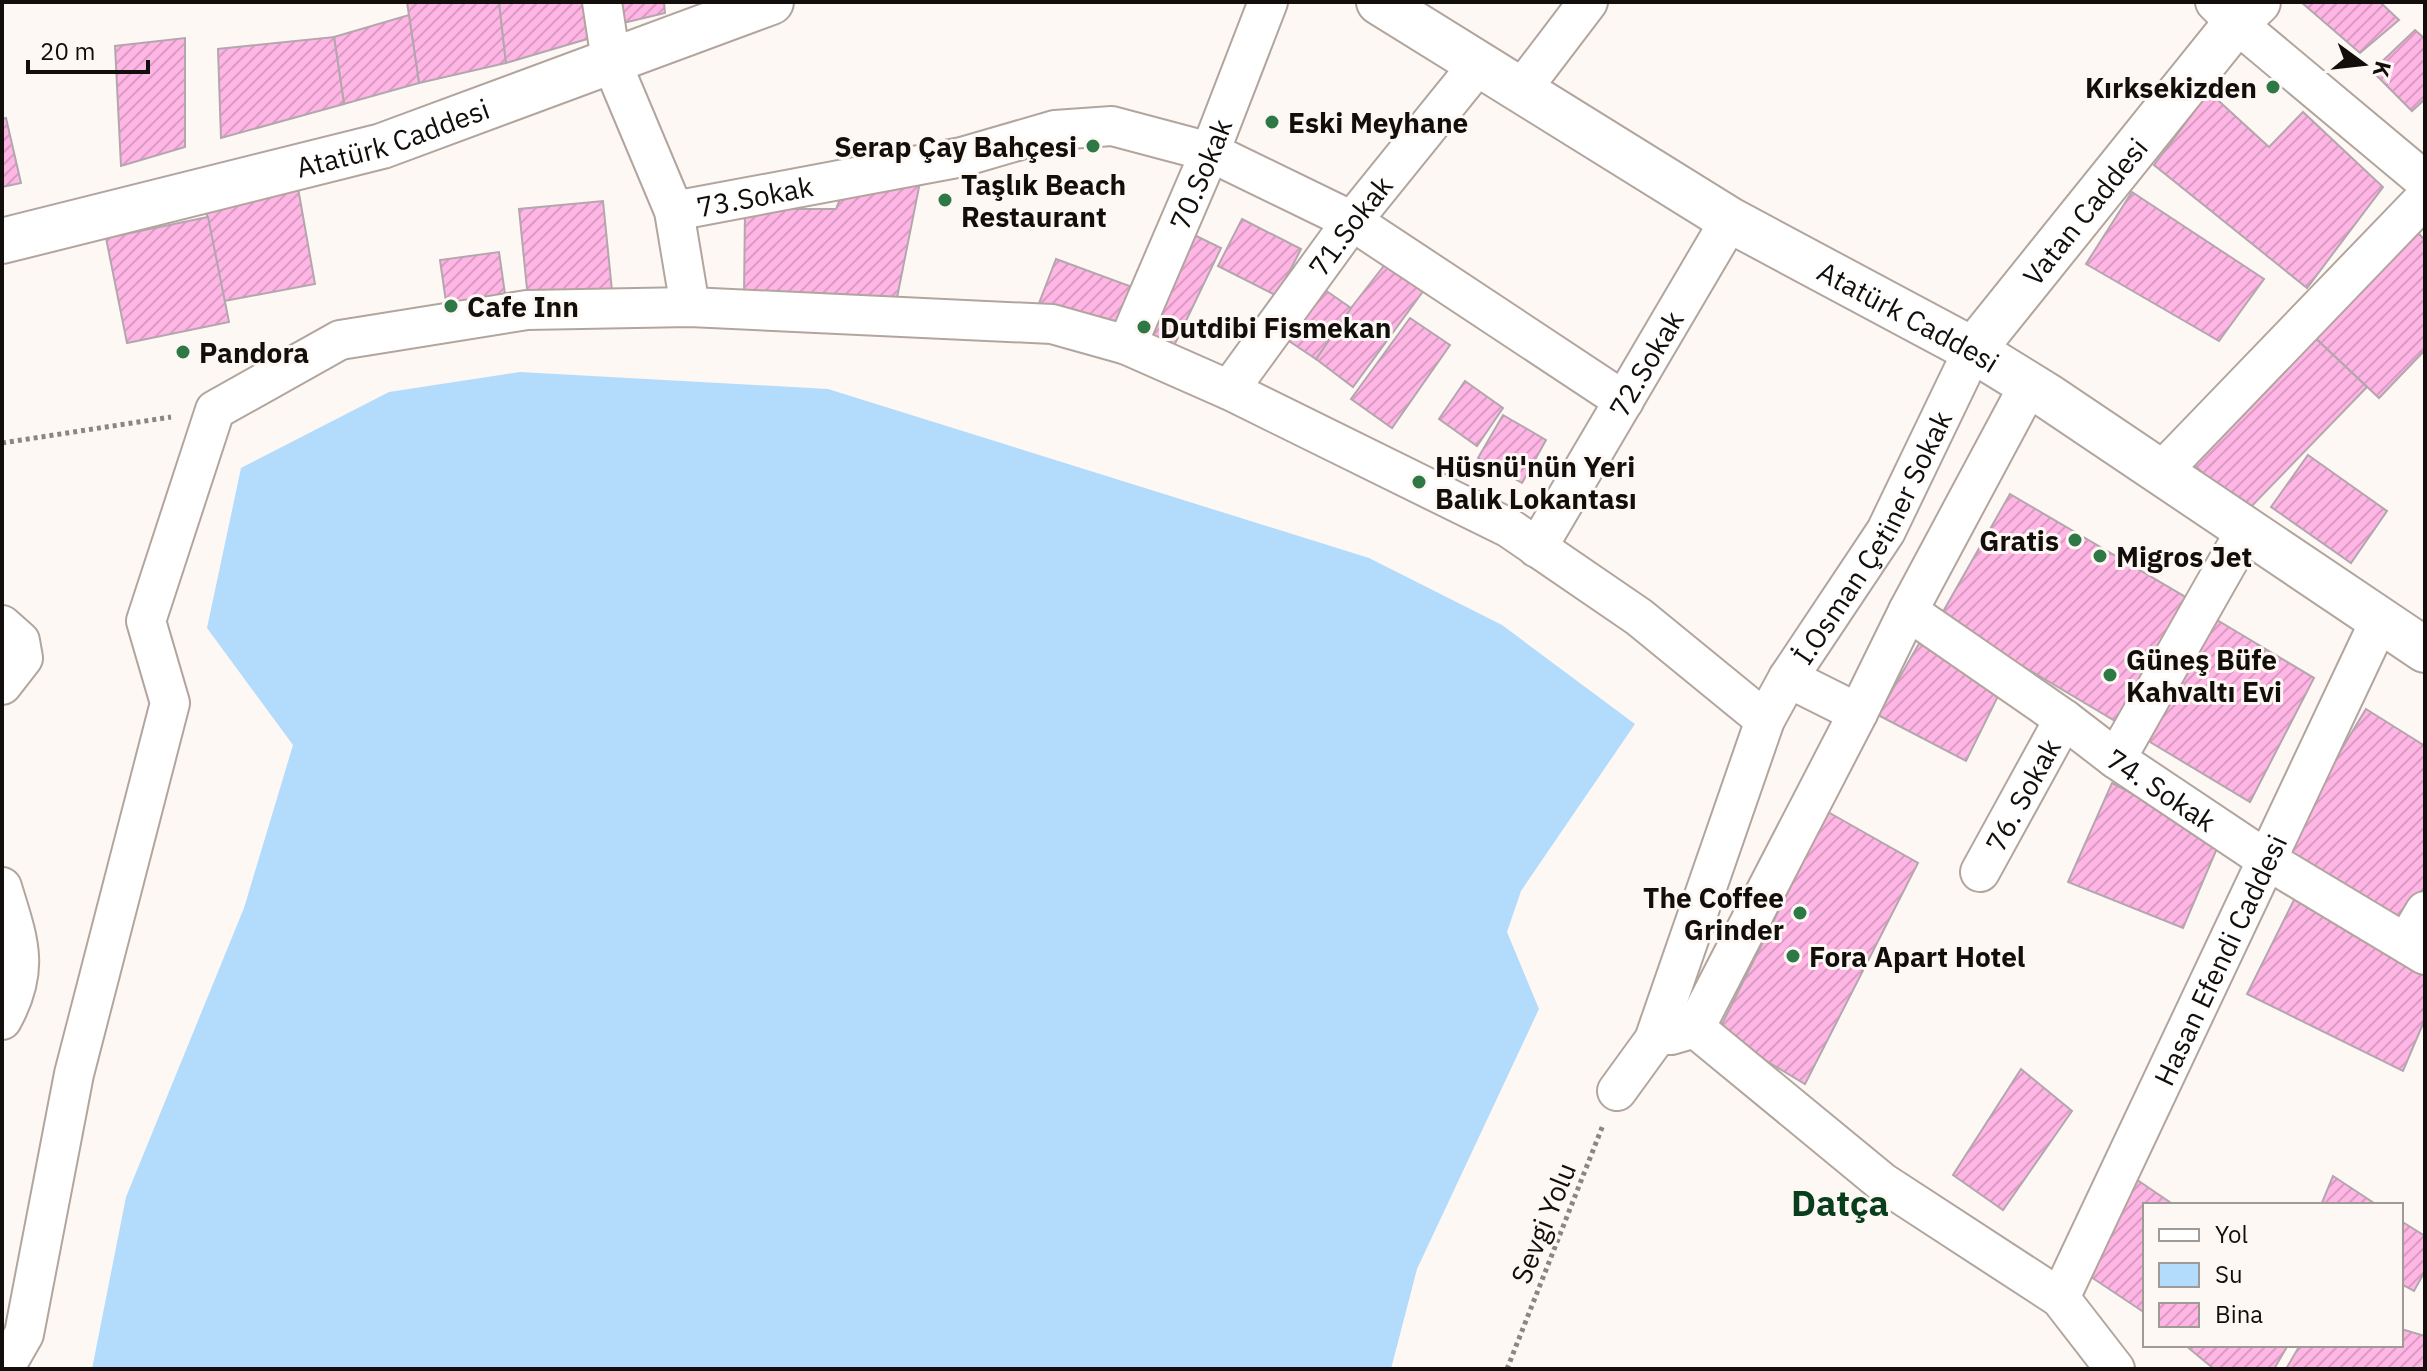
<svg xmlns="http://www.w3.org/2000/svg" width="2427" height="1371" viewBox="0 0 2427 1371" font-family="'IBM Plex Sans',sans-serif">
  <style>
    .water { fill: #b3dbfc }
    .building { fill: url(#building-hatch); stroke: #b3a7ae; stroke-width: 2 }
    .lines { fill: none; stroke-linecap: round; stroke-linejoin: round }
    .street-casing { stroke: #b2a59e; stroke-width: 42 }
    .secondary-casing { stroke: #b2a59e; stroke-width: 48 }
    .path { stroke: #8b8683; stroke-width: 5; stroke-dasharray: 4 4; stroke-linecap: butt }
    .street { stroke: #fff; stroke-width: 38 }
    .secondary { stroke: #fff; stroke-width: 44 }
    .poi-dot { fill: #2e7845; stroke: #fef8f5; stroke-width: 3 }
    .labels { text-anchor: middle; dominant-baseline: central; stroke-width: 6; stroke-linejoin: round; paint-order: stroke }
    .poi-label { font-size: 28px; font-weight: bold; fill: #120e0b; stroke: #fef8f5; text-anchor: start }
    .street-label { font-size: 28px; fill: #120e0b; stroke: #fef8f5 }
    .district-label { font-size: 36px; font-weight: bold; fill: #083e1c; stroke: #fef8f5 }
  </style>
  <defs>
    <pattern id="building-hatch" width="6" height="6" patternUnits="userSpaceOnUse" patternTransform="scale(2)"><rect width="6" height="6" fill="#ffb6e5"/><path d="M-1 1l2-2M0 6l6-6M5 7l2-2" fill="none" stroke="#da9bc3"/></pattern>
  </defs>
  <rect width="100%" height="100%" fill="#fef8f5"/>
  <!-- water -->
  <path class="water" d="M 520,372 L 828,389 L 1369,558 L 1502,625 L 1635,724 L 1521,891 L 1507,932 L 1539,1009 L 1417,1269 L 1391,1369 L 92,1369 L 126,1197 L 244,908 L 293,745 L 207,628 L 241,468 L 389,392 Z"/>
  <!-- building -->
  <g class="building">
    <path d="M 407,2 L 499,2 L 506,63 L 419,83 Z"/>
    <path d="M 499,2 L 586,2 L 594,37 L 506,63 Z"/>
    <path d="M 616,2 L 664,2 L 665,13 L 619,24 Z"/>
    <path d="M 2301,2 L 2380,2 L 2399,20 L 2360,53 Z"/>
    <path d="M 409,15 L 419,83 L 344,104 L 334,37 Z"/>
    <path d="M 2415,30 L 2425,39 L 2425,99 L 2412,111 L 2372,71 Z"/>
    <path d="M 334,37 L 344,104 L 221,138 L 218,49 Z"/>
    <path d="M 185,38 L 185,147 L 121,166 L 115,46 Z"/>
    <path d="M 2209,92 L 2269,147 L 2303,112 L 2383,187 L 2307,288 L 2154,165 Z"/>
    <path d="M 6,118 L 21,183 L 2,187 L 2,119 Z"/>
    <path d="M 921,177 L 896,303 L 744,296 L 745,209 L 836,209 L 845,187 Z"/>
    <path d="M 298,188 L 315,284 L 224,301 L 205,206 Z"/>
    <path d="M 2132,192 L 2264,279 L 2219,341 L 2086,264 Z"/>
    <path d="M 603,201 L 612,291 L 528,299 L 519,209 Z"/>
    <path d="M 208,217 L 229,322 L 127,343 L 106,238 Z"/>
    <path d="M 1242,219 L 1301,249 L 1277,296 L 1218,266 Z"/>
    <path d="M 2412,227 L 2425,240 L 2425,350 L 2379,398 L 2310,333 Z"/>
    <path d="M 1186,231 L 1221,248 L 1172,350 L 1138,333 Z"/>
    <path d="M 499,252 L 506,301 L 447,309 L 440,260 Z"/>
    <path d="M 1056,259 L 1135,288 L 1117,335 L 1038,306 Z"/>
    <path d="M 1386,263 L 1424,290 L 1353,387 L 1316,359 L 1351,308 Z"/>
    <path d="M 1312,281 L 1351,308 L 1316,359 L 1277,333 Z"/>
    <path d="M 1410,318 L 1450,345 L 1392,428 L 1351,399 Z"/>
    <path d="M 2310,333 L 2367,387 L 2245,513 L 2188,459 Z"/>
    <path d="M 1465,381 L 1503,408 L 1477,446 L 1439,419 Z"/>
    <path d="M 1503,415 L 1546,440 L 1522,483 L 1478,458 Z"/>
    <path d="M 2308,455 L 2387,511 L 2351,563 L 2271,507 Z"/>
    <path d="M 2010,494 L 2194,602 L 2127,728 L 1940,617 Z"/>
    <path d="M 2207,614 L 2314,678 L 2250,802 L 2140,736 Z"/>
    <path d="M 1921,640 L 2003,686 L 1966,761 L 1878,715 Z"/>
    <path d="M 2366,709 L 2425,746 L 2425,894 L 2406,924 L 2282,847 Z"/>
    <path d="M 2112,783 L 2221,839 L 2183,928 L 2068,882 Z"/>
    <path d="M 1828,812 L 1918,863 L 1805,1084 L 1718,1032 Z"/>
    <path d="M 2295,898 L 2425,970 L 2425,1019 L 2403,1071 L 2247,994 Z"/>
    <path d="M 2021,1069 L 2072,1111 L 2003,1210 L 1953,1175 Z"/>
    <path d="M 2130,1175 L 2174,1205 L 2145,1205 L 2145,1313 L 2085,1273 Z"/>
    <path d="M 2333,1176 L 2377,1205 L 2321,1205 Z"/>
    <path d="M 2401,1221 L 2425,1236 L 2425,1271 L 2414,1291 L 2401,1284 Z"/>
    <path d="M 2401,1329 L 2425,1336 L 2425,1369 L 2286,1369 L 2300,1345 L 2401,1345 Z"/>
    <path d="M 2185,1345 L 2288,1345 L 2274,1369 L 2214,1369 Z"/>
  </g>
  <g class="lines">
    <defs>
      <g id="street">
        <path d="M 602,2 L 611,61 L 674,211 L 690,307"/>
        <path d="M 2215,2 L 2236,23 L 2425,181"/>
        <path d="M 1521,90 L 1588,2"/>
        <path id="s1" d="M 674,211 L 962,157 L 1055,130 L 1112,126 L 1210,152 L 1352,221 L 1624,401"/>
        <path id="s2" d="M 1127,345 L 1210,152 L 1268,2"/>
        <path id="s3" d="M 1229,390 L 1352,221 L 1478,65"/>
        <path d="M 2160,473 L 2425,198"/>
        <path id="s4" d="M 1537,548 L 1730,220"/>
        <path id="s5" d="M 1908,611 L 2064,719 L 2116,759 L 2267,860 L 2425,955"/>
        <path d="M 2,625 L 20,641 L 23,658 L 2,685"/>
        <path d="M 1788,678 L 1858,713"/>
        <path d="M 2116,759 L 2246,530"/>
        <path id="s6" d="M 1980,872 L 2064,719"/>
        <path d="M 2,887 C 18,940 31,968 2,1020"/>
        <path d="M 2406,943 L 2425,911"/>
        <path d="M 1695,1028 L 1858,713 L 1908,611 L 2029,385"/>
        <path d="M 1671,1035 L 1695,1028 L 1882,1182 L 2060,1298 L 2115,1369"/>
        <path id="s7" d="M 1617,1091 L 1654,1040 L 1765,720 L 1788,678 L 1886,531 L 1973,350"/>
        <path id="s8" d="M 2060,1298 L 2380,620"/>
        <path d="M 4,1369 L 24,1334 L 74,1074 L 170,703 L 146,621 L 215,410 L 340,340 L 527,310 L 690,307 L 1052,324 L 1127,345 L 1229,390 L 1509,528 L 1639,617 L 1765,720"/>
      </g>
      <g id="secondary">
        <path id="s9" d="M 1379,2 L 1730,220 L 1973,350 L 2049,397 L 2425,650"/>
        <path id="s10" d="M 2,241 L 382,146 L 771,2"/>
        <path id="s11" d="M 1973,350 L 2236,23 L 2258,2"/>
      </g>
    </defs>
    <!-- street casing -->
    <use href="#street" class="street-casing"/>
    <!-- secondary casing -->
    <use href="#secondary" class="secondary-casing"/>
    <!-- path -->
    <g class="path">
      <path d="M 2,443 L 171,417"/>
      <path d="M 1507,1369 L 1603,1125"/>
    </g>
    <!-- street -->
    <use href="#street" class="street"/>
    <!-- secondary -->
    <use href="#secondary" class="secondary"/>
  </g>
  <!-- markers -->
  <g class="poi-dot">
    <circle cx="2273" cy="87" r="8"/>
    <circle cx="1272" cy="122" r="8"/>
    <circle cx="1093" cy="146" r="8"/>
    <circle cx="945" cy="200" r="8"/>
    <circle cx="451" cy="306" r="8"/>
    <circle cx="1144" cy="327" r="8"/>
    <circle cx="183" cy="352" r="8"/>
    <circle cx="1419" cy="482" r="8"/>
    <circle cx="2075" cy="540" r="8"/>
    <circle cx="2100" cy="556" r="8"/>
    <circle cx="2110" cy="675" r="8"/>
    <circle cx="1800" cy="913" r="8"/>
    <circle cx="1793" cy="956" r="8"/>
  </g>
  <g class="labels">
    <!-- poi labels -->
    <g class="poi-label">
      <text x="2257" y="87" text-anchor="end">Kırksekizden</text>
      <text x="1288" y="122">Eski Meyhane</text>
      <text x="1077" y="146" text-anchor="end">Serap Çay Bahçesi</text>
      <text x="961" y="184">Taşlık Beach<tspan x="961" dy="32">Restaurant</tspan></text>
      <text x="467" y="306">Cafe Inn</text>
      <text x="1160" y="327">Dutdibi Fismekan</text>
      <text x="199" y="352">Pandora</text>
      <text x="1435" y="466">Hüsnü'nün Yeri<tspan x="1435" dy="32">Balık Lokantası</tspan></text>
      <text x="2059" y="540" text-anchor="end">Gratis</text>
      <text x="2116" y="556">Migros Jet</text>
      <text x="2126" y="659">Güneş Büfe<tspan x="2126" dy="32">Kahvaltı Evi</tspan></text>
      <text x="1784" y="897" text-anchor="end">The Coffee<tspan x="1784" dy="32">Grinder</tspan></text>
      <text x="1809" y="956">Fora Apart Hotel</text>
    </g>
    <!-- street labels -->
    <g class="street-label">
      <text stroke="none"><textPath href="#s10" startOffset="404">Atatürk Caddesi</textPath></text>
      <text stroke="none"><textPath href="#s2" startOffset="186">70.Sokak</textPath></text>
      <text stroke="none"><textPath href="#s1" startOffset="82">73.Sokak</textPath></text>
      <text stroke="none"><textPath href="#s11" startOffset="178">Vatan Caddesi</textPath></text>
      <text stroke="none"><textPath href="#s3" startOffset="204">71.Sokak</textPath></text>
      <text stroke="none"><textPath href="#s9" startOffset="616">Atatürk Caddesi</textPath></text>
      <text stroke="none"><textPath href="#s4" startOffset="214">72.Sokak</textPath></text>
      <text stroke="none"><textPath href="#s7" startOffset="614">İ.Osman Çetiner Sokak</textPath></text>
      <text stroke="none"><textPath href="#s5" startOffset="310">74. Sokak</textPath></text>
      <text stroke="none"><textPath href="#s6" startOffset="88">76. Sokak</textPath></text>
      <text stroke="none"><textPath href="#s8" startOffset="374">Hasan Efendi Caddesi</textPath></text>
      <text transform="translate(1543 1223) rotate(-68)">Sevgi Yolu</text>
    </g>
    <!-- district labels -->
    <g class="district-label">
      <text x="1840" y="1202">Datça</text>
    </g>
  </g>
  <!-- border -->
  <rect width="2427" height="1371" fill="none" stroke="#120e0b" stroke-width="8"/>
  <!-- legend -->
  <rect x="2143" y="1203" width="260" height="144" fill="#fef8f5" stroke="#a09a97" stroke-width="2"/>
  <rect x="2159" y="1229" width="40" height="12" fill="#ffffff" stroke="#a09a97" stroke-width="2"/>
  <text x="2215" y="1243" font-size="24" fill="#120e0b">Yol</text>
  <rect x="2159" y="1263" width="40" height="24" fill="#b3dbfc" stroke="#a09a97" stroke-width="2"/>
  <text x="2215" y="1283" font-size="24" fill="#120e0b">Su</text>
  <rect x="2159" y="1303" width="40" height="24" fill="url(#building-hatch)" stroke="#a09a97" stroke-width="2"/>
  <text x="2215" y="1323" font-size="24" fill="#120e0b">Bina</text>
  <!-- north arrow -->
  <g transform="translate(2363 64) rotate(105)" stroke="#fef8f5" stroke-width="6" paint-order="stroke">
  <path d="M0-6L14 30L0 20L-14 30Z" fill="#120e0b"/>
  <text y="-12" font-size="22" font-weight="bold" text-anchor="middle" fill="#120e0b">K</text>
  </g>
  <!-- scale -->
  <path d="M28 60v12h120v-12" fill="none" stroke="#120e0b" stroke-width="4"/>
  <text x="40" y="60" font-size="24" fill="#120e0b" stroke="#fef8f5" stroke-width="6" paint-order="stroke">20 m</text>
</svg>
